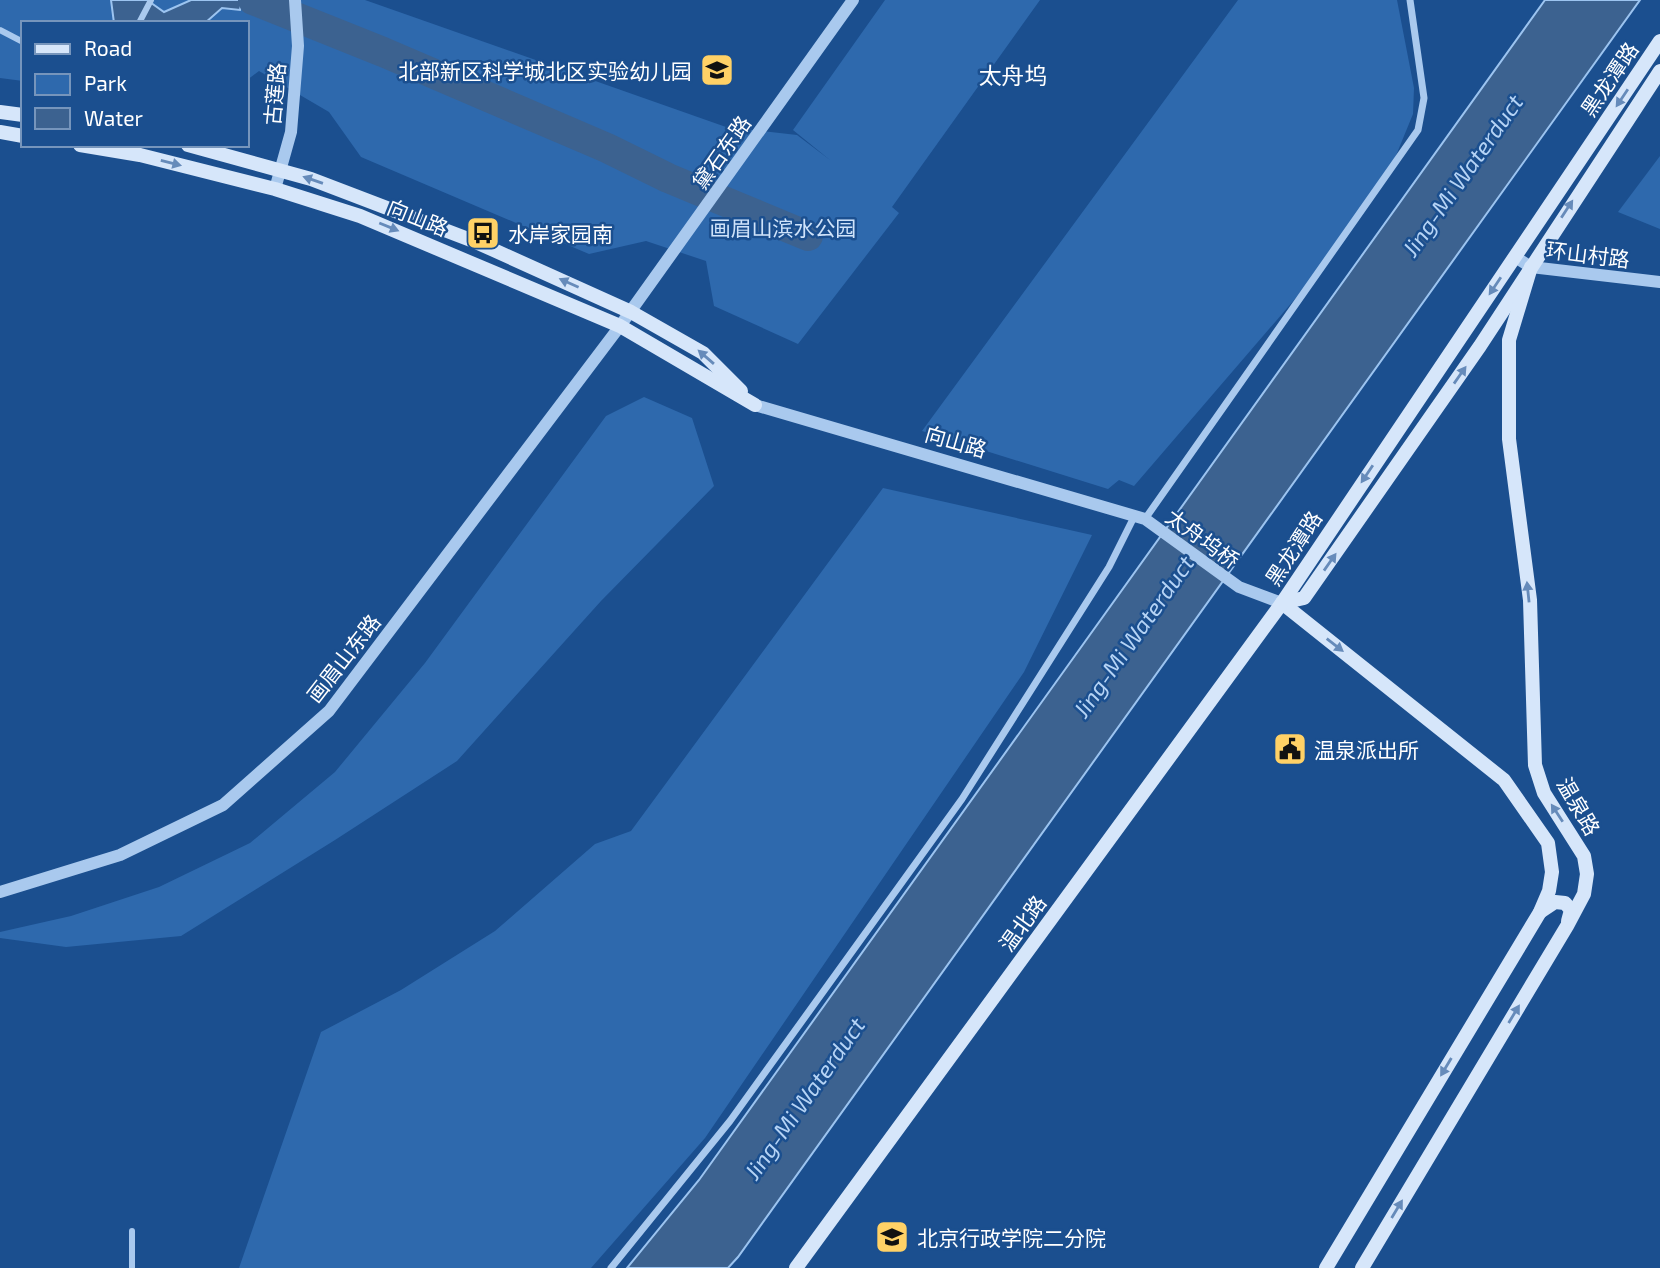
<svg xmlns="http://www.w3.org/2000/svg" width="1660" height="1268" viewBox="0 0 1660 1268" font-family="'Exo 2','Noto Sans SC',sans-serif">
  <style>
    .green { fill: #2e69ad }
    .water { fill: #3c6290; stroke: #9cc4f0; stroke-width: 2 }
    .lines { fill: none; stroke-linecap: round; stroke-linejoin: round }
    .river { stroke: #3c6290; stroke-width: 30 }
    .pedestrian { stroke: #a9c9ee; stroke-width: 6 }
    .minor { stroke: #a9c9ee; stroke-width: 7 }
    .tertiary { stroke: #a9c9ee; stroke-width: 12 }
    .secondary { stroke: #d6e6fa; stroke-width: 14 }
    .oneway { fill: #668bba }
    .labels { text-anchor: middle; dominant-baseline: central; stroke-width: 5; stroke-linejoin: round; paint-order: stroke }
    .poi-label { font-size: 21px; fill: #fff; stroke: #1b4f8f; text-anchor: start }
    .street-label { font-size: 21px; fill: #fff; stroke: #1b4f8f }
    .park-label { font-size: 21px; fill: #cfe3fa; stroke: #1b4f8f }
    .neighbourhood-label { font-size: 23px; fill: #fff; stroke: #1b4f8f }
    .water-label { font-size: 23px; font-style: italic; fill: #b5d3f5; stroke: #1b4f8f }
  </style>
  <rect width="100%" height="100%" fill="#1b4f8f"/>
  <!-- green -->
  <g class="green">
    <path d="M 0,0 L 365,0 L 726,127 L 797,135 L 830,160 L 793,130 L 885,0 L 1040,0 L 892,207 L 899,213 L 798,344 L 714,306 L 706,261 L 646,241 L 589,254 L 361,157 L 329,112 L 259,71 L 247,80 L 247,23 L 23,23 L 23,81 L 0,78 Z"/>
    <path d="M 1238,0 L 1397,0 L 1414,88 L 1413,114 L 1388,175 L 1343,243 L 1134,486 L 1119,480 L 1108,489 L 922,431 Z"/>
    <path d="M 1660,156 L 1660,229 L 1618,212 Z"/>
    <path d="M 644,397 L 692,418 L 714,486 L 601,601 L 457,761 L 335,840 L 181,936 L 66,947 L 0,938 L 0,932 L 71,916 L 159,887 L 250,843 L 335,772 L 425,663 L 606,416 Z"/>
    <path d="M 883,488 L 1092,535 L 1024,672 L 705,1138 L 591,1268 L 239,1268 L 321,1032 L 401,990 L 495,931 L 595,844 L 631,831 Z"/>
  </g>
  <!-- water -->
  <g class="water">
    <path d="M 111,0 L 147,0 L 164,12 L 191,0 L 242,0 L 240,10 L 222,8 L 205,23 L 114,23 Z"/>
    <path d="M 1545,0 L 1640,0 L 738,1257 L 728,1268 L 627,1268 L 699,1180 Z"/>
  </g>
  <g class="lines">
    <!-- river -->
    <path class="river" d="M 253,0 L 383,52 L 607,148 L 668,178 L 808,236"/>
    <!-- pedestrian -->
    <g class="pedestrian">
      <path d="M 139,23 L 151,0"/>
      <path d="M 0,30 L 23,42"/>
      <path d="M 132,1231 L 132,1268"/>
    </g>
    <!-- minor -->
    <g class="minor">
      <path d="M 1145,519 L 1418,130 L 1424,98 L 1410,0"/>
      <path d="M 611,1268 L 730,1121 L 962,799 L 1109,567 L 1135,515"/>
    </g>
    <!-- tertiary -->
    <g class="tertiary">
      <path d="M 275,189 L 291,132 L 298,46 L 295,0"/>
      <path d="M 1515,257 L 1531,267 L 1660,282"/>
      <path d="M 755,405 L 1145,519 L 1239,587 L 1282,603"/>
      <path d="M 0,892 L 120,855 L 223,805 L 329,711 L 620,326 L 853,0"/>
    </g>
    <!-- secondary -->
    <g class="secondary">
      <path d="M 0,112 L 23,115"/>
      <path d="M 0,132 L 23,136"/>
      <path d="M 80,145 L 140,155 L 275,189 L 360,216 L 620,326 L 755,405"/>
      <path d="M 188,145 L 311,179 L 476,242 L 631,312 L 703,353 L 741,391"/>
      <path d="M 1282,603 L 1504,780 L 1548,843 L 1552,872 L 1549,891 L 1540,912 L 1326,1268"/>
      <path d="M 1282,603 L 1304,598 L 1480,346 L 1660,71"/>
      <path d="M 1540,912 L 1555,902 L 1565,903 L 1571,910 L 1568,921"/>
      <path d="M 796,1268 L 1282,603 L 1660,41"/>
      <path d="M 1362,1268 L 1567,926 L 1584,894 L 1587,874 L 1584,856 L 1544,793 L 1535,765 L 1530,600 L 1509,439 L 1509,340 L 1531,267"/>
    </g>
  </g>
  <!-- one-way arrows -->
  <defs><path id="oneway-solid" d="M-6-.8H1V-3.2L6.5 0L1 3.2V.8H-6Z" transform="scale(1.75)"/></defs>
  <g class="oneway">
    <use href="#oneway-solid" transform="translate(1622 98) rotate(124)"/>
    <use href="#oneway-solid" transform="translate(171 163) rotate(14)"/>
    <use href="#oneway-solid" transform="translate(313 180) rotate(-161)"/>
    <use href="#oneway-solid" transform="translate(1567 209) rotate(-57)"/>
    <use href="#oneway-solid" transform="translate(389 227) rotate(22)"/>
    <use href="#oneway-solid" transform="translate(569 283) rotate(-156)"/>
    <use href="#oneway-solid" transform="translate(1495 286) rotate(124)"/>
    <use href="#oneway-solid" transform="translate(706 357) rotate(-139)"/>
    <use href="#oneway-solid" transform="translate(1460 375) rotate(-55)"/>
    <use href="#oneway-solid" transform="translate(1367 474) rotate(124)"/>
    <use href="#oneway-solid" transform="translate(1330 562) rotate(-55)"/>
    <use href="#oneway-solid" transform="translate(1528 592) rotate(-96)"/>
    <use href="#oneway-solid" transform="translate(1335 645) rotate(38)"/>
    <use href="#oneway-solid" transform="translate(1557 813) rotate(-123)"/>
    <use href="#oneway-solid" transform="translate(1514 1014) rotate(-59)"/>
    <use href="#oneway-solid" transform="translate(1446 1067) rotate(121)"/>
    <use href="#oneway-solid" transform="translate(1397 1209) rotate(-59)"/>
  </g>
  <!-- icons -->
  <defs>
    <symbol id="school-square" viewBox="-11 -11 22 22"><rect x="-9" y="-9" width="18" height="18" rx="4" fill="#ffd166" stroke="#1b4f8f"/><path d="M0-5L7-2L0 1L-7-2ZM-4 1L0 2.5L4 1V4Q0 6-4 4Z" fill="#111"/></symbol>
    <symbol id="bus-square" viewBox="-11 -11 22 22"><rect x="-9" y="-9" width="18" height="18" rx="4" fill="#ffd166" stroke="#1b4f8f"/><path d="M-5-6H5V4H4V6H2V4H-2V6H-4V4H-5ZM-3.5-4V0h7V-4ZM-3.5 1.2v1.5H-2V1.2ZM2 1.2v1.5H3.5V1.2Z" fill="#111"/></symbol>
    <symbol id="civic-square" viewBox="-11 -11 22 22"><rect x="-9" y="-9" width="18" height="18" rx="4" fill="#ffd166" stroke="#1b4f8f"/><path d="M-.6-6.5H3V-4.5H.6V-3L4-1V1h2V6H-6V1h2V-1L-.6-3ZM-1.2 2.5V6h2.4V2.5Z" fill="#111"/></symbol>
    <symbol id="university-square" viewBox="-11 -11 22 22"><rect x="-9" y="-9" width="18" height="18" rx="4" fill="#ffd166" stroke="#1b4f8f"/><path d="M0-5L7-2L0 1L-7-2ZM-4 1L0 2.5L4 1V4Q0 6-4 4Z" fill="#111"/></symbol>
  </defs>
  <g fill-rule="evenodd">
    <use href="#school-square" x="698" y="51" width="38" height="38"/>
    <use href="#bus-square" x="464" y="214" width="38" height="38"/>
    <use href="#civic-square" x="1271" y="730" width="38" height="38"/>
    <use href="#university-square" x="873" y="1218" width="38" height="38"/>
  </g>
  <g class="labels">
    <!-- poi labels -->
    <g class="poi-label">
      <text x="692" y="70" text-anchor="end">北部新区科学城北区实验幼儿园</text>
      <text x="508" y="233">水岸家园南</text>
      <text x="1314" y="749">温泉派出所</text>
      <text x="917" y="1237">北京行政学院二分院</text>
    </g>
    <!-- street labels -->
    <g class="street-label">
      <text transform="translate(1609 79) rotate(-56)">黑龙潭路</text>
      <text transform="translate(274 94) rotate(-85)">古莲路</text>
      <text transform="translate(721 152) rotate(-55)">黛石东路</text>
      <text transform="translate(418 217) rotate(22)">向山路</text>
      <text transform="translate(1588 254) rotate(7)">环山村路</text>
      <text transform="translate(956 441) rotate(16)">向山路</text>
      <text transform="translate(1203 538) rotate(36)">太舟坞桥</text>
      <text transform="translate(1293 548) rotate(-57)">黑龙潭路</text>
      <text transform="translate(343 658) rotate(-52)">画眉山东路</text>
      <text transform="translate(1579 806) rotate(60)">温泉路</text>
      <text transform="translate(1022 923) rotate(-54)">温北路</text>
    </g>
    <!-- park labels -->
    <g class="park-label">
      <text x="783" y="227">画眉山滨水公园</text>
    </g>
    <!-- neighbourhood labels -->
    <g class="neighbourhood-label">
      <text x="1013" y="75">太舟坞</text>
    </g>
    <!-- water labels -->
    <g class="water-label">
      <text transform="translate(1462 175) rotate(-55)">Jing-Mi Waterduct</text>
      <text transform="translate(1133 636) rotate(-55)">Jing-Mi Waterduct</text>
      <text transform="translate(804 1098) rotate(-55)">Jing-Mi Waterduct</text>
    </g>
  </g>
  <!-- legend -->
  <rect x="21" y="21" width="228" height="126" fill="#1b4f8f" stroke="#7695bc" stroke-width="2"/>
  <rect x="35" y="44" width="35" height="10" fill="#d6e6fa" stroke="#7695bc" stroke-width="2"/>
  <text x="84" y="56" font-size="21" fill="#ffffff">Road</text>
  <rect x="35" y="74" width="35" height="21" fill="#2e69ad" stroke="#7695bc" stroke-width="2"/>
  <text x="84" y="91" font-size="21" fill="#ffffff">Park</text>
  <rect x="35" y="108" width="35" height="21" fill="#3c6290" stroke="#7695bc" stroke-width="2"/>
  <text x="84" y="126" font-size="21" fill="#ffffff">Water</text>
</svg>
